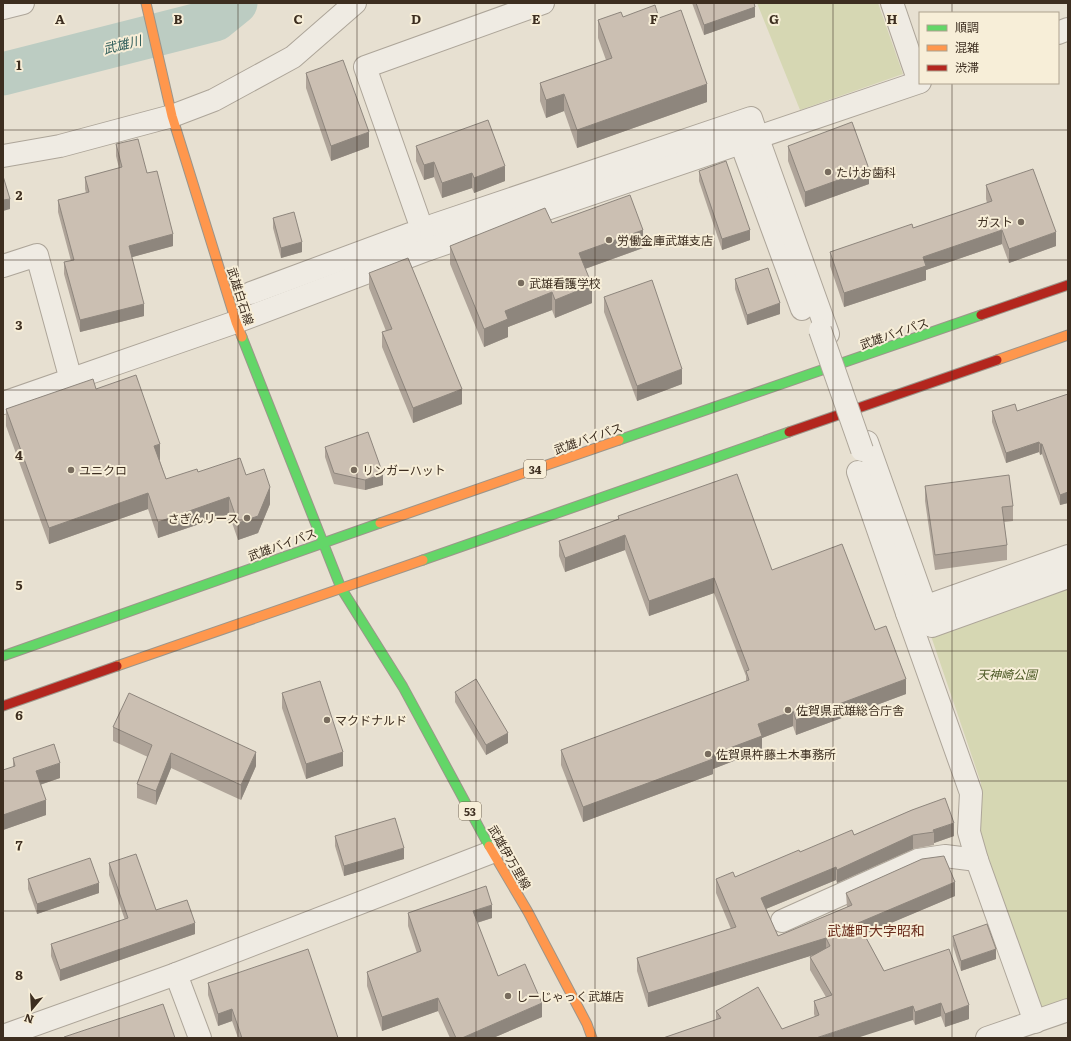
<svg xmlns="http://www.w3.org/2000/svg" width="1071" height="1041" viewBox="0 0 1071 1041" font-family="Literata,'Noto Sans JP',serif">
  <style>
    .green { fill: #d6d7b3 }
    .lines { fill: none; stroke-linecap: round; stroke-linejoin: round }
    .river { stroke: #bcccc2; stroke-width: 43 }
    .street-casing { stroke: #ada599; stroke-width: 24 }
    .fast-casing { stroke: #9c958a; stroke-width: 11 }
    .slow-casing { stroke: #9c958a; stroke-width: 11 }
    .jam-casing { stroke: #9c958a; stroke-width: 11 }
    .street { stroke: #efebe3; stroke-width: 22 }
    .fast { stroke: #63d668; stroke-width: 9 }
    .slow { stroke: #ff974d; stroke-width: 9 }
    .jam { stroke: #b3261e; stroke-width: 9 }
    .street-bridge-casing { stroke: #ada599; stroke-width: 24; stroke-linecap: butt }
    .street-bridge { stroke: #efebe3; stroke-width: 22 }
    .wall { fill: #afa499 }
    .shaded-wall { fill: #8e867d }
    .building { fill: #cbbfb2; stroke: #8e867d }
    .grid { fill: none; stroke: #3d2e20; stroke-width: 1; stroke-opacity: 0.55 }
    .poi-dot { fill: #786c5e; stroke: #f7eed8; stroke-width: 1.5 }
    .labels { text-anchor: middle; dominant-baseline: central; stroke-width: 4; stroke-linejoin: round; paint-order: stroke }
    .shield { fill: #f7eed8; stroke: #756857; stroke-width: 1 }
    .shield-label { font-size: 11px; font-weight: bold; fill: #3d2e20 }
    .poi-label { font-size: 12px; fill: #3d2e20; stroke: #f7eed8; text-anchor: start }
    .street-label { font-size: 12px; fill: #3d2e20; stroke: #f7eed8 }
    .park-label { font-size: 12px; font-style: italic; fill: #4d5a26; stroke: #f7eed8 }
    .water-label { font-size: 13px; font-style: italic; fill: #2f5d5a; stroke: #f7eed8 }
    .quarter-label { font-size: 14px; fill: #6b2e1e; stroke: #f7eed8 }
    .grid-label { font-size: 13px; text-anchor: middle; font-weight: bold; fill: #3d2e20; stroke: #f7eed8; stroke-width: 4; stroke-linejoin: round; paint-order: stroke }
  </style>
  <rect width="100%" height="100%" fill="#e7e0d1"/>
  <!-- green -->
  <g class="green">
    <path d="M 757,3 L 878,3 L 903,74 L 800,110 Z"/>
    <path d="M 1068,588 L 1068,999 L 1041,1009 L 980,837 L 981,783 L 931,636 Z"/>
  </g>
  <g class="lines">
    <!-- river -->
    <path class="river" d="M 3,74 L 215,20 L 236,3"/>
    <defs>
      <g id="street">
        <path d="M 892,3 L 919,82"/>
        <path d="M 3,8 L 23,3"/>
        <path d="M 1058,33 L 1068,29"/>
        <path d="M 741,143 L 802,309"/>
        <path d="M 761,147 L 828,334"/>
        <path d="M 3,156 L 60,146 L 172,116 L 214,100 L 293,57 L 355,3"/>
        <path d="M 434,225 L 751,118 L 754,127"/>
        <path d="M 429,249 L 365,67 L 543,3"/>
        <path d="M 3,266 L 37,255 L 71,380"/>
        <path d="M 251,293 L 410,234"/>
        <path d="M 3,403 L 236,322 L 429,249 L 920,82"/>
        <path d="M 867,442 L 922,597"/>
        <path d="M 858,472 L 907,613"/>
        <path d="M 929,616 L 932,626 L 1068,577"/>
        <path d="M 782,921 L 918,860 L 945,856 L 977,860"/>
        <path d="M 176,974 L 200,1038"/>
        <path d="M 1035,1022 L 977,860 L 969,832 L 971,793 L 907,613 L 1068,556"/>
        <path d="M 3,1036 L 176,974 L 492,852"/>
        <path d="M 987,1038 L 1068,1010"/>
      </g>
      <g id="fast">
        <path d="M 242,337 L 341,588"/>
        <path d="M 619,440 L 981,315"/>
        <path d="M 423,560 L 789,432"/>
        <path d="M 341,588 L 403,687 L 489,846"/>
        <path d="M 3,656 L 380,523"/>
      </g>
      <g id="slow">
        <path d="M 146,3 L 172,116 L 236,322 L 242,337"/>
        <path d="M 997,360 L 1068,335"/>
        <path d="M 380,523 L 619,440"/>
        <path d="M 117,666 L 423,560"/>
        <path d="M 489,846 L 528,912 L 587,1024 L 592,1038"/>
      </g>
      <g id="jam">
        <path d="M 981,315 L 1068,285"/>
        <path d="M 789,432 L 997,360"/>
        <path d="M 3,706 L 117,666"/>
      </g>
    </defs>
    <!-- street casing -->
    <use href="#street" class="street-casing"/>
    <!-- fast casing -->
    <use href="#fast" class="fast-casing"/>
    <!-- slow casing -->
    <use href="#slow" class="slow-casing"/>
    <!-- jam casing -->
    <use href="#jam" class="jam-casing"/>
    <!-- street -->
    <use href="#street" class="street"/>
    <!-- fast -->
    <use href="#fast" class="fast"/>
    <!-- slow -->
    <use href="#slow" class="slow"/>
    <!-- jam -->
    <use href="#jam" class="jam"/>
    <defs>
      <path id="street-bridge" d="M 820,330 L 862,450"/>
    </defs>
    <!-- street-bridge casing -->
    <use href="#street-bridge" class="street-bridge-casing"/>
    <!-- street-bridge -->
    <use href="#street-bridge" class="street-bridge"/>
  </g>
  <!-- wall -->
  <g class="wall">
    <path d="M 692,3 L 754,3 L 755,17 L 704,35 Z"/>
    <path d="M 623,17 L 659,18 L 707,102 L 577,148 L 564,111 L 546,118 L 540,101 L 540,83 L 606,60 L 598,38 L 598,20 Z"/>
    <path d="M 306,73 L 369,147 L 331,161 L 306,88 Z"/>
    <path d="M 116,144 L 147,173 L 173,246 L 132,257 L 144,316 L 80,332 L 64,274 L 64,262 L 71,261 L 58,212 L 58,200 L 86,193 L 85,189 L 85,177 L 119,168 L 116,156 Z"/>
    <path d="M 416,146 L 505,181 L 474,193 L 472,188 L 442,198 L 434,177 L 424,180 L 416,161 Z"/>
    <path d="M 788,146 L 869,184 L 805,207 L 788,161 Z"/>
    <path d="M 699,171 L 750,240 L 722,250 L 699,181 Z"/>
    <path d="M 986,185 L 1056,246 L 1009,263 L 1002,244 L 926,270 L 926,280 L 844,307 L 830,266 L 830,252 L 913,228 L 987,203 L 986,199 Z"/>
    <path d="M 273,218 L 302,252 L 281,258 L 273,228 Z"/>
    <path d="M 552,223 L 643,248 L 585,269 L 592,303 L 555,318 L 552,310 L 508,327 L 508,337 L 484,347 L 450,264 L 450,246 Z"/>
    <path d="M 369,273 L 462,404 L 413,423 L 382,347 L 382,332 L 386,331 L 369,288 Z"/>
    <path d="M 735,279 L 780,314 L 747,325 L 735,289 Z"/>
    <path d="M 604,297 L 682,384 L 637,401 L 604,312 Z"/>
    <path d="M 96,389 L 160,460 L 160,461 L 166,479 L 198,472 L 246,475 L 270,504 L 258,533 L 238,540 L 229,514 L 158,538 L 148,509 L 49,544 L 6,426 L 6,409 Z"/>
    <path d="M 1068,394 L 1068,503 L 1060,505 L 1042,454 L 1040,455 L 1039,452 L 1006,463 L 992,422 L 992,411 L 1017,411 Z"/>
    <path d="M 325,447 L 383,485 L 365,490 L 334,484 L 325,457 Z"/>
    <path d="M 925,486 L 1013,506 L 1013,521 L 1004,522 L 1007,545 L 1007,560 L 935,570 L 925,501 Z"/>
    <path d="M 618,516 L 772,570 L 875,630 L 906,694 L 796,735 L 793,726 L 762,738 L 762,750 L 713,769 L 713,774 L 583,822 L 561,765 L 561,750 L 746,681 L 746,676 L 714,593 L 649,616 L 625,550 L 565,572 L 559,556 L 559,541 L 618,519 Z"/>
    <path d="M 455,692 L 508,743 L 486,755 L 455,702 Z"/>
    <path d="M 282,693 L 343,766 L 306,779 L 282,708 Z"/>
    <path d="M 113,727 L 256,766 L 241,800 L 171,768 L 156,805 L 137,798 L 137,784 L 148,757 L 113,741 Z"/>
    <path d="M 13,758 L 60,778 L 40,785 L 46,815 L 3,830 L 3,770 L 13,767 Z"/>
    <path d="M 912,810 L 954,836 L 934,843 L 934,845 L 913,849 L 837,883 L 836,880 L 766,909 L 778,936 L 847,907 L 846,893 L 955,896 L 864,934 L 884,971 L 969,1019 L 945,1027 L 941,1016 L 915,1025 L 913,1020 L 663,1038 L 716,1020 L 716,1011 L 782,1029 L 815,1017 L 814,1014 L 814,1001 L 826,997 L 810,970 L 810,957 L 816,954 L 648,1007 L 637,971 L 637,958 L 731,929 L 716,893 L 716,879 L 735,877 L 800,852 L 854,835 Z"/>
    <path d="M 335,836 L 404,859 L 344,876 L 335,846 Z"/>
    <path d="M 109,863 L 156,910 L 195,934 L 60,981 L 51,956 L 51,944 L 125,920 L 109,875 Z"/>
    <path d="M 28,879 L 99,893 L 37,914 L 28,889 Z"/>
    <path d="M 408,913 L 492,918 L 477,923 L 498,976 L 542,1017 L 493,1038 L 450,1038 L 438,1011 L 382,1031 L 367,986 L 367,972 L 417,953 L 408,926 Z"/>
    <path d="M 953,936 L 996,959 L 961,971 L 953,946 Z"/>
    <path d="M 208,983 L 338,1038 L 238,1038 L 232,1021 L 218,1026 L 208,995 Z"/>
  </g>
  <!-- shaded-wall -->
  <g class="shaded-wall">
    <path d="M 755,7 L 755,17 L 704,35 L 704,25 Z"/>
    <path d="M 707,84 L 707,102 L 577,148 L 577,130 Z"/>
    <path d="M 564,94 L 564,111 L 546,118 L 546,100 Z"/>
    <path d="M 369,132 L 369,147 L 331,161 L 331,146 Z"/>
    <path d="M 434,162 L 434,177 L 424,180 L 424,165 Z"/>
    <path d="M 505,166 L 505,181 L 474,193 L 474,178 Z"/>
    <path d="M 869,169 L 869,184 L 805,207 L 805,192 Z"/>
    <path d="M 472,173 L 472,188 L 442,198 L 442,183 Z"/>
    <path d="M 10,199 L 10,209 L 3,211 L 3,200 Z"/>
    <path d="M 643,230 L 643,248 L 579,271 L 579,253 Z"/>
    <path d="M 750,230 L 750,240 L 722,250 L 722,239 Z"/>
    <path d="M 1002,230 L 1002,244 L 926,270 L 926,280 L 844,307 L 844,293 L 923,257 Z"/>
    <path d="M 1056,232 L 1056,246 L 1009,263 L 1009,249 Z"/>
    <path d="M 173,234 L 173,246 L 129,258 L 129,246 Z"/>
    <path d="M 302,242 L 302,252 L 281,258 L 281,248 Z"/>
    <path d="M 592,285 L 592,303 L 555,318 L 555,300 Z"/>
    <path d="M 552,292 L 552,310 L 508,327 L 508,337 L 484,347 L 484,329 L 505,311 Z"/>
    <path d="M 780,303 L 780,314 L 747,325 L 747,315 Z"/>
    <path d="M 144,304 L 144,316 L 80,332 L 80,320 Z"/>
    <path d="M 682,369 L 682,384 L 637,401 L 637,386 Z"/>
    <path d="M 462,389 L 462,404 L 413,423 L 413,408 Z"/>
    <path d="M 1039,442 L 1039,452 L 1006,463 L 1006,453 Z"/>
    <path d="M 160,444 L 160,460 L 154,462 L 154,446 Z"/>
    <path d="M 1040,444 L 1042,444 L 1042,454 L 1040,455 Z"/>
    <path d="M 383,474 L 383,485 L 365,490 L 365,480 Z"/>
    <path d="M 270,487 L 270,504 L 258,533 L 238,540 L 238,523 Z"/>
    <path d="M 1068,492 L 1068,503 L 1060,505 L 1060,495 Z"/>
    <path d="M 148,493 L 148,509 L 49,544 L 49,528 Z"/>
    <path d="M 229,497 L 229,514 L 158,538 L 158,522 Z"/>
    <path d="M 625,535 L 625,550 L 565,572 L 565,558 Z"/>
    <path d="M 714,578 L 714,593 L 649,616 L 649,601 Z"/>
    <rect x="3" y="612" width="1" height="10"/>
    <path d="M 906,679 L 906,694 L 796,735 L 796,720 Z"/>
    <path d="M 793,711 L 793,726 L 762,738 L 762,750 L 713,769 L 713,774 L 583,822 L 583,807 L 711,755 L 758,724 Z"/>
    <path d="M 508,733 L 508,743 L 486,755 L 486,745 Z"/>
    <path d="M 256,752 L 256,766 L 241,800 L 241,785 Z"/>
    <path d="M 343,752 L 343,766 L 306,779 L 306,764 Z"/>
    <path d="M 171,753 L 171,768 L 156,805 L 156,791 Z"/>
    <path d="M 60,763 L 60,778 L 36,786 L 36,771 Z"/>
    <path d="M 46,800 L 46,815 L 3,830 L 3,815 Z"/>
    <path d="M 954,823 L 954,836 L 934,843 L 934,832 L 933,830 Z"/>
    <path d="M 913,835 L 913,849 L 837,883 L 837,870 Z"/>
    <path d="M 404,848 L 404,859 L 344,876 L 344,866 Z"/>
    <path d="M 836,867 L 836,880 L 761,911 L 761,898 Z"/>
    <path d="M 955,882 L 955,896 L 858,937 L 858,923 Z"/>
    <path d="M 99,883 L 99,893 L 37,914 L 37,904 Z"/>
    <path d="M 492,905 L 492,918 L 473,924 L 473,911 Z"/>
    <path d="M 195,923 L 195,934 L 60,981 L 60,970 Z"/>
    <path d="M 826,938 L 826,951 L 648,1007 L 648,993 Z"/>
    <path d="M 996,949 L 996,959 L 961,971 L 961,961 Z"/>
    <path d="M 438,998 L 438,1011 L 382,1031 L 382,1017 Z"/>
    <path d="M 542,1003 L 542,1017 L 493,1038 L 462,1038 Z"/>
    <path d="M 941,1003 L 941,1016 L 915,1025 L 915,1012 Z"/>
    <path d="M 969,1005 L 969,1019 L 945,1027 L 945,1014 Z"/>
    <path d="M 913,1006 L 913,1020 L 857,1038 L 816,1038 Z"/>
    <path d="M 232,1009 L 232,1021 L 218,1026 L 218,1014 Z"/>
  </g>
  <!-- building -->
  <g class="building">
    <path d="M 696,3 L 754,3 L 755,7 L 704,25 Z"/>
    <path d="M 655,5 L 659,18 L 681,10 L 707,84 L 577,130 L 564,94 L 546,100 L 540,83 L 612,58 L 598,20 L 621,12 L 623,17 Z"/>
    <path d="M 343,60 L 369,132 L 331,146 L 306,73 Z"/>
    <path d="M 488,120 L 505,166 L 474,178 L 472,173 L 442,183 L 434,162 L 424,165 L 416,146 Z"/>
    <path d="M 852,122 L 869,169 L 805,192 L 788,146 Z"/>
    <path d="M 138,139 L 147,173 L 157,171 L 173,234 L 129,246 L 144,304 L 80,320 L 64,262 L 74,260 L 58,200 L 89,192 L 85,177 L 122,167 L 116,144 Z"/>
    <path d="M 726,161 L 750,230 L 722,239 L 699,171 Z"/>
    <path d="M 1033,169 L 1056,232 L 1009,249 L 1002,230 L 923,257 L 926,266 L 844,293 L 830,252 L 912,224 L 913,228 L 992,201 L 986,185 Z"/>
    <path d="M 3,176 L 10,199 L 3,200 Z"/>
    <path d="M 630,195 L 643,230 L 579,253 L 592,285 L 555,300 L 552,292 L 505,311 L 508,319 L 484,329 L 450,246 L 545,208 L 552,223 Z"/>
    <path d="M 294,212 L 302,242 L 281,248 L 273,218 Z"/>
    <path d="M 408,258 L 462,389 L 413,408 L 382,332 L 392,329 L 369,273 Z"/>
    <path d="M 768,268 L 780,303 L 747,315 L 735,279 Z"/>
    <path d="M 652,280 L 682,369 L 637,386 L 604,297 Z"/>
    <path d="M 136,375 L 160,444 L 154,446 L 166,479 L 197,469 L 198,472 L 240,458 L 246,475 L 264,469 L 270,487 L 258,516 L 238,523 L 229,497 L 158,522 L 148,493 L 49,528 L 6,409 L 93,379 L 96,389 Z"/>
    <path d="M 1068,394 L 1068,492 L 1060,495 L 1042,444 L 1040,444 L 1039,442 L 1006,453 L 992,411 L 1015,404 L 1017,411 Z"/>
    <path d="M 368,432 L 383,474 L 365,480 L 334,473 L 325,447 Z"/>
    <path d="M 737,474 L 772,570 L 842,544 L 875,630 L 886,626 L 906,679 L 796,720 L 793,711 L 758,724 L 762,736 L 711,755 L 713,759 L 583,807 L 561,750 L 749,680 L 746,671 L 749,670 L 714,578 L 649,601 L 625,535 L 565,558 L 559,541 L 619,519 L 618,516 Z"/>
    <path d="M 1009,475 L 1013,506 L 1002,507 L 1007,545 L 935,555 L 925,486 Z"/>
    <path d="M 476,679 L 508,733 L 486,745 L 455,692 Z"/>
    <path d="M 320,681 L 343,752 L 306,764 L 282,693 Z"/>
    <path d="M 129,693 L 256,752 L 241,785 L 171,753 L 156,791 L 137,784 L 152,745 L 113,727 Z"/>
    <path d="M 54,744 L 60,763 L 36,771 L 46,800 L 3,815 L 3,770 L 15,766 L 13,758 Z"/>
    <path d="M 945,798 L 954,823 L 933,830 L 934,832 L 913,835 L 837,870 L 836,867 L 761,898 L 778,936 L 852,905 L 846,893 L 922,859 L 944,856 L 955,882 L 858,923 L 884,971 L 949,949 L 969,1005 L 945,1014 L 941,1003 L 915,1012 L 913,1006 L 816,1038 L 663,1038 L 721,1018 L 716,1011 L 758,987 L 782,1029 L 819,1015 L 814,1001 L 832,995 L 810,957 L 830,946 L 826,938 L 648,993 L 637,958 L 736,927 L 716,879 L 733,872 L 735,877 L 799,850 L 800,852 L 852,830 L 854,835 L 912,810 Z"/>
    <path d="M 395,818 L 404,848 L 344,866 L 335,836 Z"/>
    <path d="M 136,854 L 156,910 L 187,900 L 195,923 L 60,970 L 51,944 L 128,918 L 109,863 Z"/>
    <path d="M 90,858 L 99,883 L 37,904 L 28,879 Z"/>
    <path d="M 486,886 L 492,905 L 473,911 L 498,976 L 525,964 L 542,1003 L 462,1038 L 456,1038 L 438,998 L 382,1017 L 367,972 L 421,951 L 408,913 Z"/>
    <path d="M 987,924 L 996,949 L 961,961 L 953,936 Z"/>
    <path d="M 308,949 L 338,1038 L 242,1038 L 232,1009 L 218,1014 L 208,983 Z"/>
    <path d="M 163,1004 L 175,1038 L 64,1038 L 64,1037 Z"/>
  </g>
  <!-- grid -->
  <path class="grid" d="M 119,3 L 119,1038M 238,3 L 238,1038M 357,3 L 357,1038M 476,3 L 476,1038M 595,3 L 595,1038M 714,3 L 714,1038M 833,3 L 833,1038M 952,3 L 952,13M 952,83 L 952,1038M 3,130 L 1068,130M 3,260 L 1068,260M 3,390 L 1068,390M 3,520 L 1068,520M 3,651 L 1068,651M 3,781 L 1068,781M 3,911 L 1068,911"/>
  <!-- markers -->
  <g class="poi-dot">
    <circle cx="828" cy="172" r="4"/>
    <circle cx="1021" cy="222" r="4"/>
    <circle cx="609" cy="240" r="4"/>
    <circle cx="521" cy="283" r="4"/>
    <circle cx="71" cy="470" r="4"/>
    <circle cx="354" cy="470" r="4"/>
    <circle cx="247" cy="518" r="4"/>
    <circle cx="788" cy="710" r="4"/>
    <circle cx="327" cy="720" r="4"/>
    <circle cx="708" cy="754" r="4"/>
    <circle cx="508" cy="996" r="4"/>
  </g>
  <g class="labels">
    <!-- shield labels -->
    <g class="shield">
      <rect x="524" y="460" width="22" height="18" rx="3"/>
      <rect x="459" y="802" width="22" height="18" rx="3"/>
    </g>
    <g class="shield-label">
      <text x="535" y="469">34</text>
      <text x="470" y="811">53</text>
    </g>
    <!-- poi labels -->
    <g class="poi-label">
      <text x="836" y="172">たけお歯科</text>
      <text x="1013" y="222" text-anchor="end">ガスト</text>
      <text x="617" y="240">労働金庫武雄支店</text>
      <text x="529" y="283">武雄看護学校</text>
      <text x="79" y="470">ユニクロ</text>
      <text x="362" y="470">リンガーハット</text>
      <text x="239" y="518" text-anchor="end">さぎんリース</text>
      <text x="796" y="710">佐賀県武雄総合庁舎</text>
      <text x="335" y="720">マクドナルド</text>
      <text x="716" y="754">佐賀県杵藤土木事務所</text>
      <text x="516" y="996">しーじゃっく武雄店</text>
    </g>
    <!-- street labels -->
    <g class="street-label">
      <text transform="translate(241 296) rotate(72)">武雄白石線</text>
      <text transform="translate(894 333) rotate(-19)">武雄バイパス</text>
      <text transform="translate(588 438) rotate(-19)">武雄バイパス</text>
      <text transform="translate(282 544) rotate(-20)">武雄バイパス</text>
      <text transform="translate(510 857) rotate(60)">武雄伊万里線</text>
    </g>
    <!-- park labels -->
    <g class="park-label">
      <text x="1007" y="674">天神崎公園</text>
    </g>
    <!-- water labels -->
    <g class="water-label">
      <text transform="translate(122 44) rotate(-14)">武雄川</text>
    </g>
    <!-- quarter labels -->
    <g class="quarter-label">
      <text x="876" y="930">武雄町大字昭和</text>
    </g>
  </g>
  <g class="grid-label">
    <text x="60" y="24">A</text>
    <text x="178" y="24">B</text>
    <text x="298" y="24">C</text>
    <text x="416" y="24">D</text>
    <text x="536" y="24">E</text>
    <text x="654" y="24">F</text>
    <text x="774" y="24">G</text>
    <text x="892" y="24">H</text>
    <text x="19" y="70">1</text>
    <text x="19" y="200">2</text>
    <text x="19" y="330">3</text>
    <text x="19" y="460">4</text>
    <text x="19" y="590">5</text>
    <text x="19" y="720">6</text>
    <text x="19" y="850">7</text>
    <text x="19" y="980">8</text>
  </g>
  <!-- border -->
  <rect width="1071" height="1041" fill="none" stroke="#3d2e20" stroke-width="8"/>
  <!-- legend -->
  <rect x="919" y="12" width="140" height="72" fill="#f7eed8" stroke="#ada18e"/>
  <rect x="927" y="25" width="20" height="6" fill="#63d668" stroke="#ada18e"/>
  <text x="955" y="32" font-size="12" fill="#3d2e20">順調</text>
  <rect x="927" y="45" width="20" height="6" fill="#ff974d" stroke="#ada18e"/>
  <text x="955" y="52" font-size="12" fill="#3d2e20">混雑</text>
  <rect x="927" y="65" width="20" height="6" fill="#b3261e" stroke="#ada18e"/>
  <text x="955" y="72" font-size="12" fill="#3d2e20">渋滞</text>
  <!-- north arrow -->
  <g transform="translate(32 1009) rotate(198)" stroke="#f7eed8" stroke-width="3" paint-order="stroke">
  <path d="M0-3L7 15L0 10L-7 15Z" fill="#3d2e20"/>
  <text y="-6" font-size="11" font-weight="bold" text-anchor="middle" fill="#3d2e20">N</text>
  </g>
</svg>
